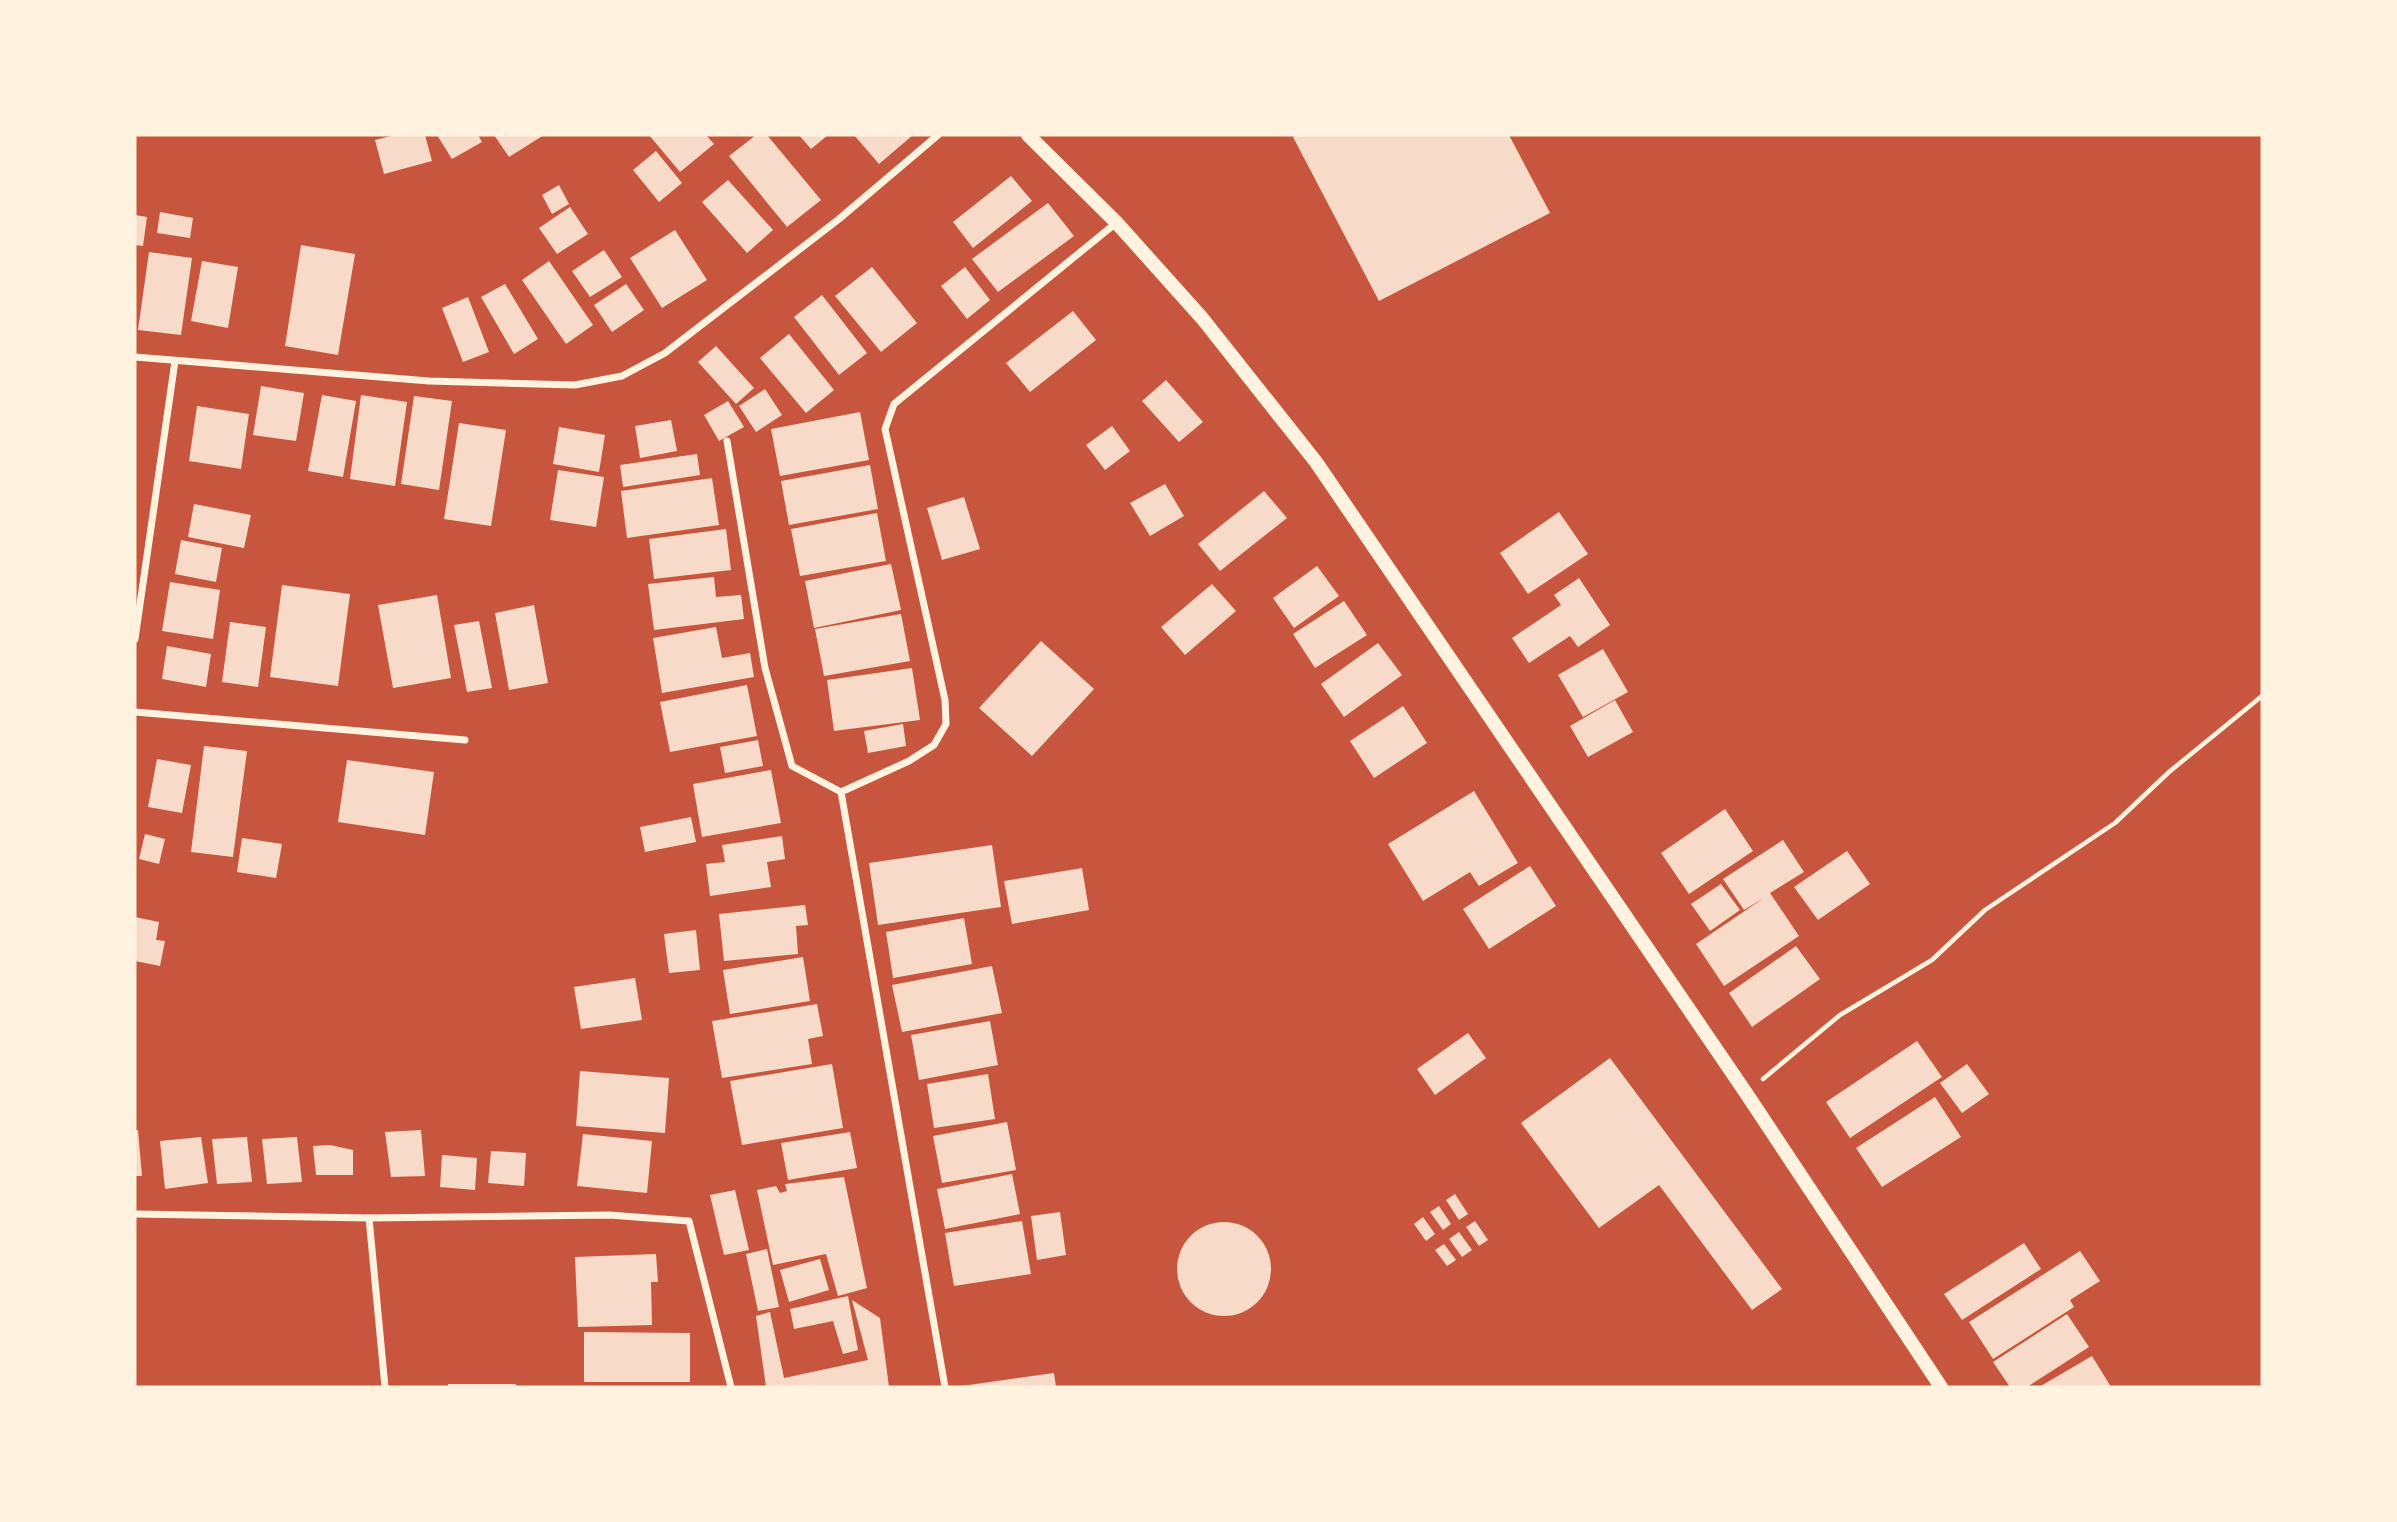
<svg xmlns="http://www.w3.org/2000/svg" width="2397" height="1522" viewBox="0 0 2397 1522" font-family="'PT Serif',serif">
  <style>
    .building { fill: #f7dbc8 }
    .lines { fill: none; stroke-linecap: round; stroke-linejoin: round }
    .path { stroke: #fff3e0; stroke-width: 4.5 }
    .minor { stroke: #fff3e0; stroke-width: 7 }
    .secondary { stroke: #fff3e0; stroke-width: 14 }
  </style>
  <rect width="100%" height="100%" fill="#c8553d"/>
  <!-- building -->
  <g class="building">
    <path d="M 395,135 L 425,135 L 432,161 L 384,174 L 375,140 Z"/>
    <path d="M 437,135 L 478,135 L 482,142 L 452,159 Z"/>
    <path d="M 494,135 L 544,135 L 509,157 Z"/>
    <path d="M 649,135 L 706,135 L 714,144 L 680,172 Z"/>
    <path d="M 756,135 L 767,135 L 821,200 L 787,227 L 729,156 Z"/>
    <path d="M 799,135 L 828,135 L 811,149 Z"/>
    <path d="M 854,135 L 913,135 L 879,164 Z"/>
    <path d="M 1297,135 L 1509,135 L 1550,213 L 1379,301 L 1293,137 Z"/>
    <path d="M 656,151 L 682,183 L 659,202 L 633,170 Z"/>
    <path d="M 1011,176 L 1032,201 L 973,248 L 953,222 Z"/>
    <path d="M 728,180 L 773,230 L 747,253 L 702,202 Z"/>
    <path d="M 559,185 L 569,204 L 552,214 L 542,195 Z"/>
    <path d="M 1048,203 L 1074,236 L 998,292 L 972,259 Z"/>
    <path d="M 570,207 L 588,234 L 557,254 L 539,228 Z"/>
    <path d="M 160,212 L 193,218 L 190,238 L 157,233 Z"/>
    <path d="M 135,215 L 147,217 L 143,246 L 135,245 Z"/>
    <path d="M 675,230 L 707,280 L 662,308 L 630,258 Z"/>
    <path d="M 301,245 L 355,254 L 338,355 L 285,346 Z"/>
    <path d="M 604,250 L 622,277 L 590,297 L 572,271 Z"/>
    <path d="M 149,252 L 192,258 L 181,335 L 138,330 Z"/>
    <path d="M 202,261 L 238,267 L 228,328 L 191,321 Z"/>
    <path d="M 549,261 L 593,325 L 566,344 L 522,280 Z"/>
    <path d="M 872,267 L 917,323 L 881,352 L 835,296 Z"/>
    <path d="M 965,267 L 990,300 L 967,319 L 941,286 Z"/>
    <path d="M 505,284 L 538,339 L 514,354 L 481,297 Z"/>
    <path d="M 626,284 L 644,310 L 612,332 L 594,305 Z"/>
    <path d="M 822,295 L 867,353 L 839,375 L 794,317 Z"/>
    <path d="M 468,297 L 489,352 L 463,362 L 442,308 Z"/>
    <path d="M 1073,311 L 1096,340 L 1030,392 L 1006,363 Z"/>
    <path d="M 789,334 L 834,390 L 806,413 L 760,358 Z"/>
    <path d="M 716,346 L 754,388 L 736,404 L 698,362 Z"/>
    <path d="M 1166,380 L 1203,422 L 1179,442 L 1142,401 Z"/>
    <path d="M 261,386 L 304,393 L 296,441 L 253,435 Z"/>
    <path d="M 765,389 L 782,415 L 756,432 L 739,406 Z"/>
    <path d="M 322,395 L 356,401 L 343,477 L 308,471 Z"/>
    <path d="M 361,395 L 407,402 L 395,486 L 350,479 Z"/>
    <path d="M 414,396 L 452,401 L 439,490 L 401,484 Z"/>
    <path d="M 728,401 L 744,427 L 719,441 L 704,415 Z"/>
    <path d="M 197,406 L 249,414 L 241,469 L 189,461 Z"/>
    <path d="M 860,412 L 869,460 L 780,476 L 771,429 Z"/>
    <path d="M 671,420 L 677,451 L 640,458 L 635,426 Z"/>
    <path d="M 459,423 L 506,430 L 491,526 L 444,519 Z"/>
    <path d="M 1112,426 L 1130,451 L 1105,470 L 1086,445 Z"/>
    <path d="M 559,427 L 605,435 L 599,472 L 553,464 Z"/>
    <path d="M 697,454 L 700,475 L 623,487 L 620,465 Z"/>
    <path d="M 870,465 L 878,509 L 789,525 L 781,481 Z"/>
    <path d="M 558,470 L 604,477 L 596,527 L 550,520 Z"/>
    <path d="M 712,478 L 719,525 L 627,538 L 621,491 Z"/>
    <path d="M 1165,484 L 1184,516 L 1150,536 L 1130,503 Z"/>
    <path d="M 1264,491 L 1287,518 L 1220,571 L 1198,544 Z"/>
    <path d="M 964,497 L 980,549 L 942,560 L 927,508 Z"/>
    <path d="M 194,504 L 251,515 L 244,548 L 188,537 Z"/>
    <path d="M 1559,512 L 1588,554 L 1528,594 L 1500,553 Z"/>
    <path d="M 877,513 L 886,561 L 800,576 L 791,529 Z"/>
    <path d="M 726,529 L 731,570 L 654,579 L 649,539 Z"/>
    <path d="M 181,540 L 222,548 L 216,582 L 175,574 Z"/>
    <path d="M 891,564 L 901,610 L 814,628 L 805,581 Z"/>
    <path d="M 1317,566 L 1339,596 L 1294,628 L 1273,598 Z"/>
    <path d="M 714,577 L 716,597 L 741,595 L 744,619 L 654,630 L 648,584 Z"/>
    <path d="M 1579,578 L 1610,625 L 1578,647 L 1570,636 L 1529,663 L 1512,638 L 1561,605 L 1554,595 Z"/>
    <path d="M 170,582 L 220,590 L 213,639 L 162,631 Z"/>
    <path d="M 1212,584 L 1236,611 L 1185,655 L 1161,627 Z"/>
    <path d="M 282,585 L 350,594 L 338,686 L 270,677 Z"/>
    <path d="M 437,595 L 451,678 L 393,688 L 378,605 Z"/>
    <path d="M 1344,601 L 1367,635 L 1315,668 L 1293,634 Z"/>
    <path d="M 534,605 L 548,683 L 509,690 L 495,613 Z"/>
    <path d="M 901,614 L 910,661 L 824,676 L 815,629 Z"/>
    <path d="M 479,621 L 492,688 L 467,692 L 454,625 Z"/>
    <path d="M 230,622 L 266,627 L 258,687 L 222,682 Z"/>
    <path d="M 716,627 L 722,658 L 750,653 L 754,677 L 662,693 L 653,638 Z"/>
    <path d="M 1041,641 L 1094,689 L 1032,756 L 979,708 Z"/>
    <path d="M 1378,643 L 1402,675 L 1344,717 L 1321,684 Z"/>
    <path d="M 167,646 L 211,654 L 206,687 L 162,679 Z"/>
    <path d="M 1603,649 L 1628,692 L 1583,717 L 1558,675 Z"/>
    <path d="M 912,668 L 920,720 L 834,731 L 827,680 Z"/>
    <path d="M 747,685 L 757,736 L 670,752 L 660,702 Z"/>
    <path d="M 1615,700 L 1633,732 L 1588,757 L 1570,726 Z"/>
    <path d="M 1403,706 L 1427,743 L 1374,778 L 1350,741 Z"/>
    <path d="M 903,724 L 906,746 L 868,753 L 864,731 Z"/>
    <path d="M 758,740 L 763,766 L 725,773 L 720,747 Z"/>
    <path d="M 204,746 L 247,751 L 233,857 L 191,852 Z"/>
    <path d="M 157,759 L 191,765 L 182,813 L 148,807 Z"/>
    <path d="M 347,760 L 434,772 L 425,835 L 338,822 Z"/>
    <path d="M 771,770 L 781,823 L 702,837 L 693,784 Z"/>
    <path d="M 1474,791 L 1518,863 L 1479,886 L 1470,872 L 1423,901 L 1388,844 Z"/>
    <path d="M 1725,809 L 1753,851 L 1689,894 L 1661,853 Z"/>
    <path d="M 691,817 L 696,842 L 645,852 L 640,827 Z"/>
    <path d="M 145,834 L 165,839 L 159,864 L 139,859 Z"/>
    <path d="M 782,836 L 785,859 L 767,862 L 771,887 L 710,896 L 706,864 L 725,862 L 722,845 Z"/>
    <path d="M 242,838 L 282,844 L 276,878 L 237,872 Z"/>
    <path d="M 1783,840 L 1804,872 L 1770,893 L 1799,936 L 1724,986 L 1696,944 L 1764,898 L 1744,910 L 1723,879 Z"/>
    <path d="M 992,845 L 1001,907 L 878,925 L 869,863 Z"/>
    <path d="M 1847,851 L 1870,884 L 1818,920 L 1794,887 Z"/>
    <path d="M 1530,866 L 1556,906 L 1489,949 L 1463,909 Z"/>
    <path d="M 1082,868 L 1089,910 L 1012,924 L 1004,881 Z"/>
    <path d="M 1721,884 L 1740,910 L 1710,931 L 1691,904 Z"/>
    <path d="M 805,905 L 808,925 L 796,926 L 798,954 L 724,961 L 719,914 Z"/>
    <path d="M 135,917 L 159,922 L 156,940 L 165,941 L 160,966 L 135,961 Z"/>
    <path d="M 964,918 L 972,964 L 893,978 L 886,932 Z"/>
    <path d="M 696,930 L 700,970 L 669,973 L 664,934 Z"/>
    <path d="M 1796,946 L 1820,979 L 1752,1027 L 1729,993 Z"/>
    <path d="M 803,957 L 810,1001 L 730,1014 L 723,970 Z"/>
    <path d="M 992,966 L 1002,1013 L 902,1032 L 892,985 Z"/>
    <path d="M 635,978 L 642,1020 L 581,1029 L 574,987 Z"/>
    <path d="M 817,1004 L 823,1036 L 808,1039 L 812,1064 L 722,1078 L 712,1021 Z"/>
    <path d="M 990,1021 L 998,1065 L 919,1080 L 911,1035 Z"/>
    <path d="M 1468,1033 L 1486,1058 L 1435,1095 L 1417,1069 Z"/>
    <path d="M 1917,1041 L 1942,1077 L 1850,1138 L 1826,1102 Z"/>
    <path d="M 1610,1058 L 1782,1289 L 1752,1310 L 1659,1185 L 1599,1228 L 1521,1123 Z"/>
    <path d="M 832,1064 L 843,1128 L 742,1145 L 730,1081 Z"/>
    <path d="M 1967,1064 L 1989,1094 L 1962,1113 L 1940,1083 Z"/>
    <path d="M 580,1071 L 669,1078 L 665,1133 L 576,1126 Z"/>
    <path d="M 988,1074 L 995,1119 L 934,1128 L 927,1084 Z"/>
    <path d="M 1935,1097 L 1961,1137 L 1882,1187 L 1856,1148 Z"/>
    <path d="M 1007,1122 L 1016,1170 L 942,1183 L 933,1136 Z"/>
    <path d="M 138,1130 L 142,1176 L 135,1176 L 135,1131 Z"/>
    <path d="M 421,1130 L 425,1176 L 391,1177 L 385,1132 Z"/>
    <path d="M 850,1132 L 857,1168 L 788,1180 L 781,1143 Z"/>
    <path d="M 583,1134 L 652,1141 L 647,1193 L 577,1186 Z"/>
    <path d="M 201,1137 L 208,1183 L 165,1189 L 160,1141 Z"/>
    <path d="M 247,1137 L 252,1182 L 217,1184 L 212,1139 Z"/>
    <path d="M 297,1137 L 302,1182 L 267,1184 L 262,1139 Z"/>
    <path d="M 330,1145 L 353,1150 L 353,1175 L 316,1175 L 313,1146 Z"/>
    <path d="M 491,1151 L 526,1153 L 524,1186 L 488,1183 Z"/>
    <path d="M 442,1155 L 477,1158 L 475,1190 L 440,1187 Z"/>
    <path d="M 1012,1174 L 1020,1214 L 945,1229 L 937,1189 Z"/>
    <path d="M 844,1177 L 867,1288 L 838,1296 L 826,1254 L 773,1265 L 757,1190 L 776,1186 L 780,1193 L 787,1191 L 785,1184 Z"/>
    <path d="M 735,1190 L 749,1250 L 724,1255 L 710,1195 Z"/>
    <path d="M 1455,1194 L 1468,1214 L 1459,1220 L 1446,1200 Z"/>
    <path d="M 1439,1206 L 1451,1224 L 1443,1230 L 1430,1212 Z"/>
    <path d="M 1060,1212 L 1066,1255 L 1037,1260 L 1031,1216 Z"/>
    <path d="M 1423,1217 L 1435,1234 L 1426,1241 L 1414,1224 Z"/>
    <path d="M 1022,1221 L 1031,1274 L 954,1286 L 945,1233 Z"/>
    <path d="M 1475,1221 L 1488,1240 L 1479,1246 L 1466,1227 Z"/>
    <circle cx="1224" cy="1269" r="47"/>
    <path d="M 1459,1232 L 1472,1250 L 1462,1257 L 1449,1239 Z"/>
    <path d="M 2024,1243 L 2041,1269 L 1962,1320 L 1944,1294 Z"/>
    <path d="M 1444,1244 L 1456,1260 L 1447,1266 L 1435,1250 Z"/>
    <path d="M 767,1249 L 779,1307 L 758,1311 L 746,1254 Z"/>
    <path d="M 2080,1251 L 2100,1281 L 2070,1300 L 2074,1307 L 1993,1359 L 1969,1322 Z"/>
    <path d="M 656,1254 L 658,1282 L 651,1282 L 652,1325 L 578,1327 L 575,1257 Z"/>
    <path d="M 820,1259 L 829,1290 L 789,1302 L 780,1270 Z"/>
    <path d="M 848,1296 L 858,1350 L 843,1354 L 833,1321 L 794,1329 L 790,1309 Z"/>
    <path d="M 852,1300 L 880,1318 L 889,1387 L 766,1387 L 756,1316 L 770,1312 L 784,1378 L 868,1360 Z"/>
    <path d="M 2067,1314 L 2089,1347 L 2027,1387 L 2010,1387 L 1993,1362 Z"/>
    <path d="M 584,1332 L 690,1333 L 690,1382 L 584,1382 Z"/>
    <path d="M 2092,1356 L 2111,1387 L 2039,1387 Z"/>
    <path d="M 1054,1373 L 1056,1387 L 962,1387 L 962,1386 Z"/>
    <rect x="448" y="1384" width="68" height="3"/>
  </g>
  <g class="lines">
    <!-- path -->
    <path class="path" d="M 1763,1079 L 1840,1015 L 1932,960 L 1985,910 L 2115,823 L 2169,772 L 2262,696"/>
    <!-- minor -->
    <g class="minor">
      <path d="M 135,357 L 429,381 L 575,385 L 622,376 L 665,353 L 839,219 L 938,135"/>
      <path d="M 727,441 L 765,668 L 792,766 L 841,792"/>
      <path d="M 135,639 L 175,361"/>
      <path d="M 135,712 L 465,740"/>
      <path d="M 841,792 L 909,761 L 934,745 L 946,724 L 945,700 L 885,429 L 894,404 L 1116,223"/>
      <path d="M 841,792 L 945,1387"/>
      <path d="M 135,1214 L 369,1218 L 609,1215 L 689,1221 L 731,1387"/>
      <path d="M 369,1218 L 385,1387"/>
    </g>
    <!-- secondary -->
    <path class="secondary" d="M 1028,135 L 1116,222 L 1202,318 L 1316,462 L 1746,1093 L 1941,1387"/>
  </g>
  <!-- border -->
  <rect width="2397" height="1522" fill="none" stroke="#fff3e0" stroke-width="273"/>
</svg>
